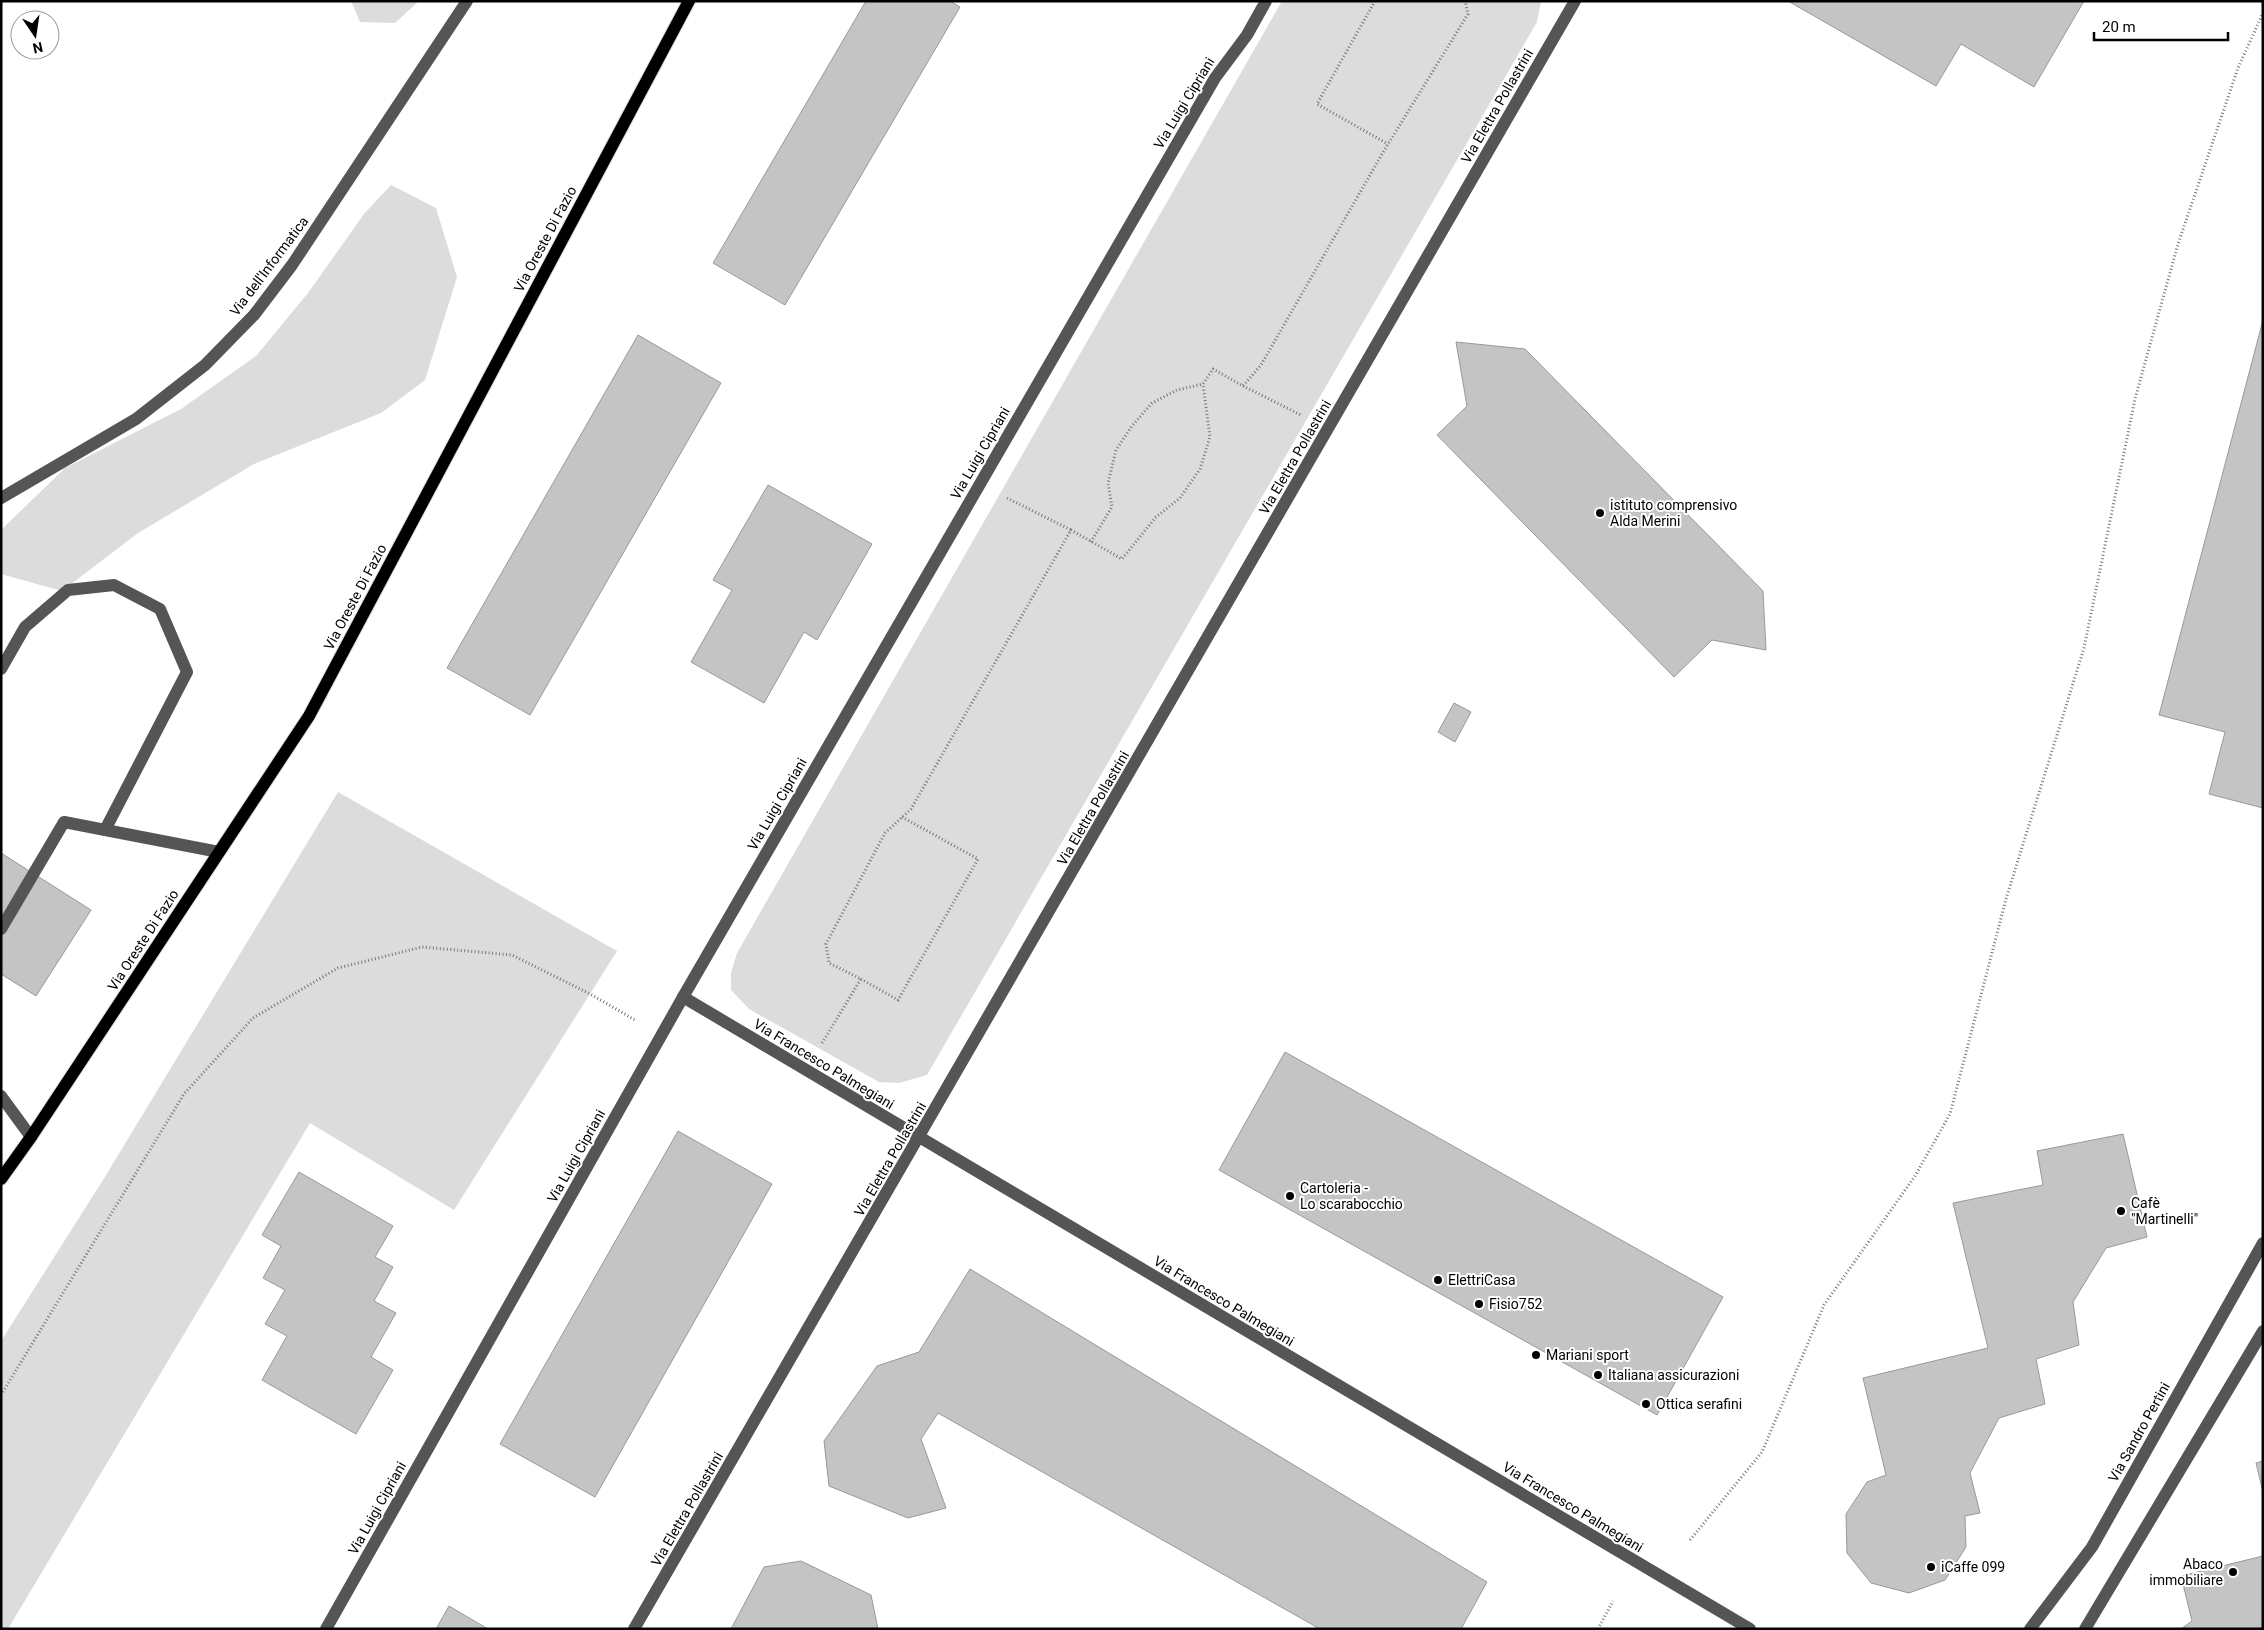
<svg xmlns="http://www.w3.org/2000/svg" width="2264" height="1630" viewBox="0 0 2264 1630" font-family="Roboto,sans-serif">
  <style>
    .green { fill: #dcdcdc }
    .building { fill: #c4c4c4; stroke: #999 }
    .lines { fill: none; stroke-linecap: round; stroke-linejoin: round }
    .major-casing { stroke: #dbdbdb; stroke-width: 14 }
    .path { stroke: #777; stroke-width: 3; stroke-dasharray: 1 2.5; stroke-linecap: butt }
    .minor { stroke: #555; stroke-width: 12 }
    .major { stroke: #000; stroke-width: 12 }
    .poi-dot { fill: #000; stroke: #fff; stroke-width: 2 }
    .labels { text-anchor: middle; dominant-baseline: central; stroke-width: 4; stroke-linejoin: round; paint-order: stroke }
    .street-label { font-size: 14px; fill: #000; stroke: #fff }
    .poi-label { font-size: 14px; fill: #000; stroke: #fff; text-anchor: start }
  </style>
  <rect width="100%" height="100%" fill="#fff"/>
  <!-- green -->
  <g class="green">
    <path d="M 351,1 L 419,1 L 395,23 L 360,22 Z"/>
    <path d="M 1282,1 L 1541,1 L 1537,22 L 927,1075 L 899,1083 L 879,1082 L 749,1009 L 731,990 L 731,973 L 737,953 Z"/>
    <path d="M 391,185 L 436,208 L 457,277 L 425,380 L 381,413 L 254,464 L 138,533 L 62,591 L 1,574 L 1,530 L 65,468 L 181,409 L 256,356 L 308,293 L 364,214 Z"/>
    <path d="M 338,792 L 617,951 L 454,1210 L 310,1123 L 8,1629 L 1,1629 L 1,1341 L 103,1180 Z"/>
  </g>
  <!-- building -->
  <g class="building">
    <path d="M 866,1 L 950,1 L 960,7 L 785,305 L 713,263 Z"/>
    <path d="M 1788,1 L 2084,1 L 2034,87 L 1961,44 L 1936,86 Z"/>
    <path d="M 2263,320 L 2263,808 L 2209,794 L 2225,732 L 2159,715 Z"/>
    <path d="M 638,335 L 721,383 L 530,715 L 447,668 Z"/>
    <path d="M 1456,342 L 1525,349 L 1763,591 L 1766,650 L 1712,640 L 1674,677 L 1437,435 L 1467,406 Z"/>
    <path d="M 768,485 L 872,544 L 817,640 L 804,632 L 764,703 L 691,662 L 732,590 L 713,580 Z"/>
    <path d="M 1454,703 L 1471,712 L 1455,742 L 1438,732 Z"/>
    <path d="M 1,853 L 91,910 L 36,996 L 1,974 Z"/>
    <path d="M 1285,1052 L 1723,1297 L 1657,1415 L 1219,1170 Z"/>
    <path d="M 678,1131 L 772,1184 L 595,1497 L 500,1444 Z"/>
    <path d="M 2123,1134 L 2147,1237 L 2106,1248 L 2073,1302 L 2079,1345 L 2036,1359 L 2045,1404 L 1999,1418 L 1970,1473 L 1980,1513 L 1965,1516 L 1966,1547 L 1945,1580 L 1909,1593 L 1871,1583 L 1847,1553 L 1846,1514 L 1867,1482 L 1886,1475 L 1863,1378 L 1988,1348 L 1953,1203 L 2043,1185 L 2037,1151 Z"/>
    <path d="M 299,1172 L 393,1226 L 375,1257 L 393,1267 L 374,1301 L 396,1313 L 371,1357 L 393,1370 L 356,1434 L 262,1380 L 287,1336 L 265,1324 L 285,1290 L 263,1278 L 281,1246 L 262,1235 Z"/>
    <path d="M 970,1269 L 1487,1582 L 1461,1629 L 1320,1629 L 938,1413 L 921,1439 L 946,1508 L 908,1518 L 829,1486 L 824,1441 L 877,1366 L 919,1352 Z"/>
    <path d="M 2263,1461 L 2263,1492 L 2256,1463 Z"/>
    <path d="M 2263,1556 L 2263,1629 L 2181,1629 L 2192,1621 L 2181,1576 Z"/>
    <path d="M 801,1561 L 871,1595 L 878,1629 L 731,1629 L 764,1567 Z"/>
    <path d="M 449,1606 L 488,1629 L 436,1629 Z"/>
  </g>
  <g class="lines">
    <defs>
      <path id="major" d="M 1,1179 L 31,1137 L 309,716 L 689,1"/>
    </defs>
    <!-- major casing -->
    <use href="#major" class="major-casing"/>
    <!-- path -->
    <g class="path">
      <path d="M 1375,1 L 1317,104 L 1388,144"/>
      <path d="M 1243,386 L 1301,415"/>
      <path d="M 1007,498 L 1071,530"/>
      <path d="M 1091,542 L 1112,507 L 1108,483 L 1116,450 L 1132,426 L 1152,403 L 1177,390 L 1203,384"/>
      <path d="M 861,979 L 898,1000 L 978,859 L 902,817"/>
      <path d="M 822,1043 L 861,979 L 829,963 L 826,944 L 885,833 L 911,809 L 1071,530 L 1122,559 L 1156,517 L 1180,498 L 1200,469 L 1210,437 L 1203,384 L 1213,369 L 1243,386 L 1261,365 L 1382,154 L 1468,14 L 1465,1"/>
      <path d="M 1,1395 L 184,1094 L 253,1018 L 338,968 L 422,947 L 512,955 L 590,994 L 635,1020"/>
      <path d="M 1690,1540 L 1762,1452 L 1824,1305 L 1915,1176 L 1950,1114 L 2006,899 L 2084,648 L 2135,399 L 2178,244 L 2238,68 L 2263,13"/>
      <path d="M 1598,1629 L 1613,1601"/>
    </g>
    <!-- minor -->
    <g class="minor">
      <path d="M 1,498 L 136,419 L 205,365 L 254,315 L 292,265 L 467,1"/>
      <path d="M 1,669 L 25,627 L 68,590 L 114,585 L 160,609 L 187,672 L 105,830"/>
      <path d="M 1,929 L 64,822 L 219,852"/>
      <path d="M 683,997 L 1750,1629"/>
      <path d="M 1,1096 L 31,1137"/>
      <path d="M 326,1629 L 683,997 L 1215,78 L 1247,35 L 1266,1"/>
      <path d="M 634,1629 L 1575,1"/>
      <path d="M 2030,1629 L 2092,1547 L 2263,1243"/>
      <path d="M 2085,1629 L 2263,1331"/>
    </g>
    <!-- major -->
    <use href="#major" class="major"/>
  </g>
  <!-- markers -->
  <g class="poi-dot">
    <circle cx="1600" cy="513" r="5"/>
    <circle cx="1290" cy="1196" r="5"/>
    <circle cx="2121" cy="1211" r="5"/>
    <circle cx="1438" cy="1280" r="5"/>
    <circle cx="1479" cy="1304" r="5"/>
    <circle cx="1536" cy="1355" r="5"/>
    <circle cx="1598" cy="1375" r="5"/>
    <circle cx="1646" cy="1404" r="5"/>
    <circle cx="1931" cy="1567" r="5"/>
    <circle cx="2233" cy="1572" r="5"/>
  </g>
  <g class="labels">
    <!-- street labels -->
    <g class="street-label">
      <text transform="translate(1184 103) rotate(-59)">Via Luigi Cipriani</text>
      <text transform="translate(1497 106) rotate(-60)">Via Elettra Pollastrini</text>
      <text transform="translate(545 239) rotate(-62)">Via Oreste Di Fazio</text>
      <text transform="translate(269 266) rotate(-53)">Via dell'Informatica</text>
      <text transform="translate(980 453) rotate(-60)">Via Luigi Cipriani</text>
      <text transform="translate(1295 457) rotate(-60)">Via Elettra Pollastrini</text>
      <text transform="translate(355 597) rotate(-62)">Via Oreste Di Fazio</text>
      <text transform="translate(777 804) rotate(-60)">Via Luigi Cipriani</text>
      <text transform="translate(1093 808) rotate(-60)">Via Elettra Pollastrini</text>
      <text transform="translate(143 940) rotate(-57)">Via Oreste Di Fazio</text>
      <text transform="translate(824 1064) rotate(31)">Via Francesco Palmegiani</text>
      <text transform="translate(576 1156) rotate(-61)">Via Luigi Cipriani</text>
      <text transform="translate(890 1159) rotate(-60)">Via Elettra Pollastrini</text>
      <text transform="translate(1224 1301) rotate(31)">Via Francesco Palmegiani</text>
      <text transform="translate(2139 1432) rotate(-61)">Via Sandro Pertini</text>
      <text transform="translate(1573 1507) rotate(31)">Via Francesco Palmegiani</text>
      <text transform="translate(377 1508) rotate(-61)">Via Luigi Cipriani</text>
      <text transform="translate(687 1509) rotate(-60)">Via Elettra Pollastrini</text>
    </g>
    <!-- poi labels -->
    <g class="poi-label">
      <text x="1610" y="505">istituto comprensivo<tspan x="1610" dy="16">Alda Merini</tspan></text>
      <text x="1300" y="1188">Cartoleria -<tspan x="1300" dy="16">Lo scarabocchio</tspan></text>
      <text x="2131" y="1203">Cafè<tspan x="2131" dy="16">"Martinelli"</tspan></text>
      <text x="1448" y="1280">ElettriCasa</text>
      <text x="1489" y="1304">Fisio752</text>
      <text x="1546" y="1355">Mariani sport</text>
      <text x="1608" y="1375">Italiana assicurazioni</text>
      <text x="1656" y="1404">Ottica serafini</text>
      <text x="2223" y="1564" text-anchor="end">Abaco<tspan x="2223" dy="16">immobiliare</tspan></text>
      <text x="1941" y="1567">iCaffe 099</text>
    </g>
  </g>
  <!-- border -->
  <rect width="2264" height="1630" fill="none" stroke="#000000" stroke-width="5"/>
  <!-- north arrow -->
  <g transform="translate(35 35) rotate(167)"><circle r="24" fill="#ffffff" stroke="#999999"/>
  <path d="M0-4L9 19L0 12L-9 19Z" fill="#000000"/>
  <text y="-8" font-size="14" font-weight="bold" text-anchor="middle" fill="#000000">N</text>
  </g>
  <!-- scale -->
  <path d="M2094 32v8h134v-8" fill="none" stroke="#000000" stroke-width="2.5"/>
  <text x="2102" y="32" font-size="15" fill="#000000" stroke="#ffffff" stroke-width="4" paint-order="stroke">20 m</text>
</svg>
